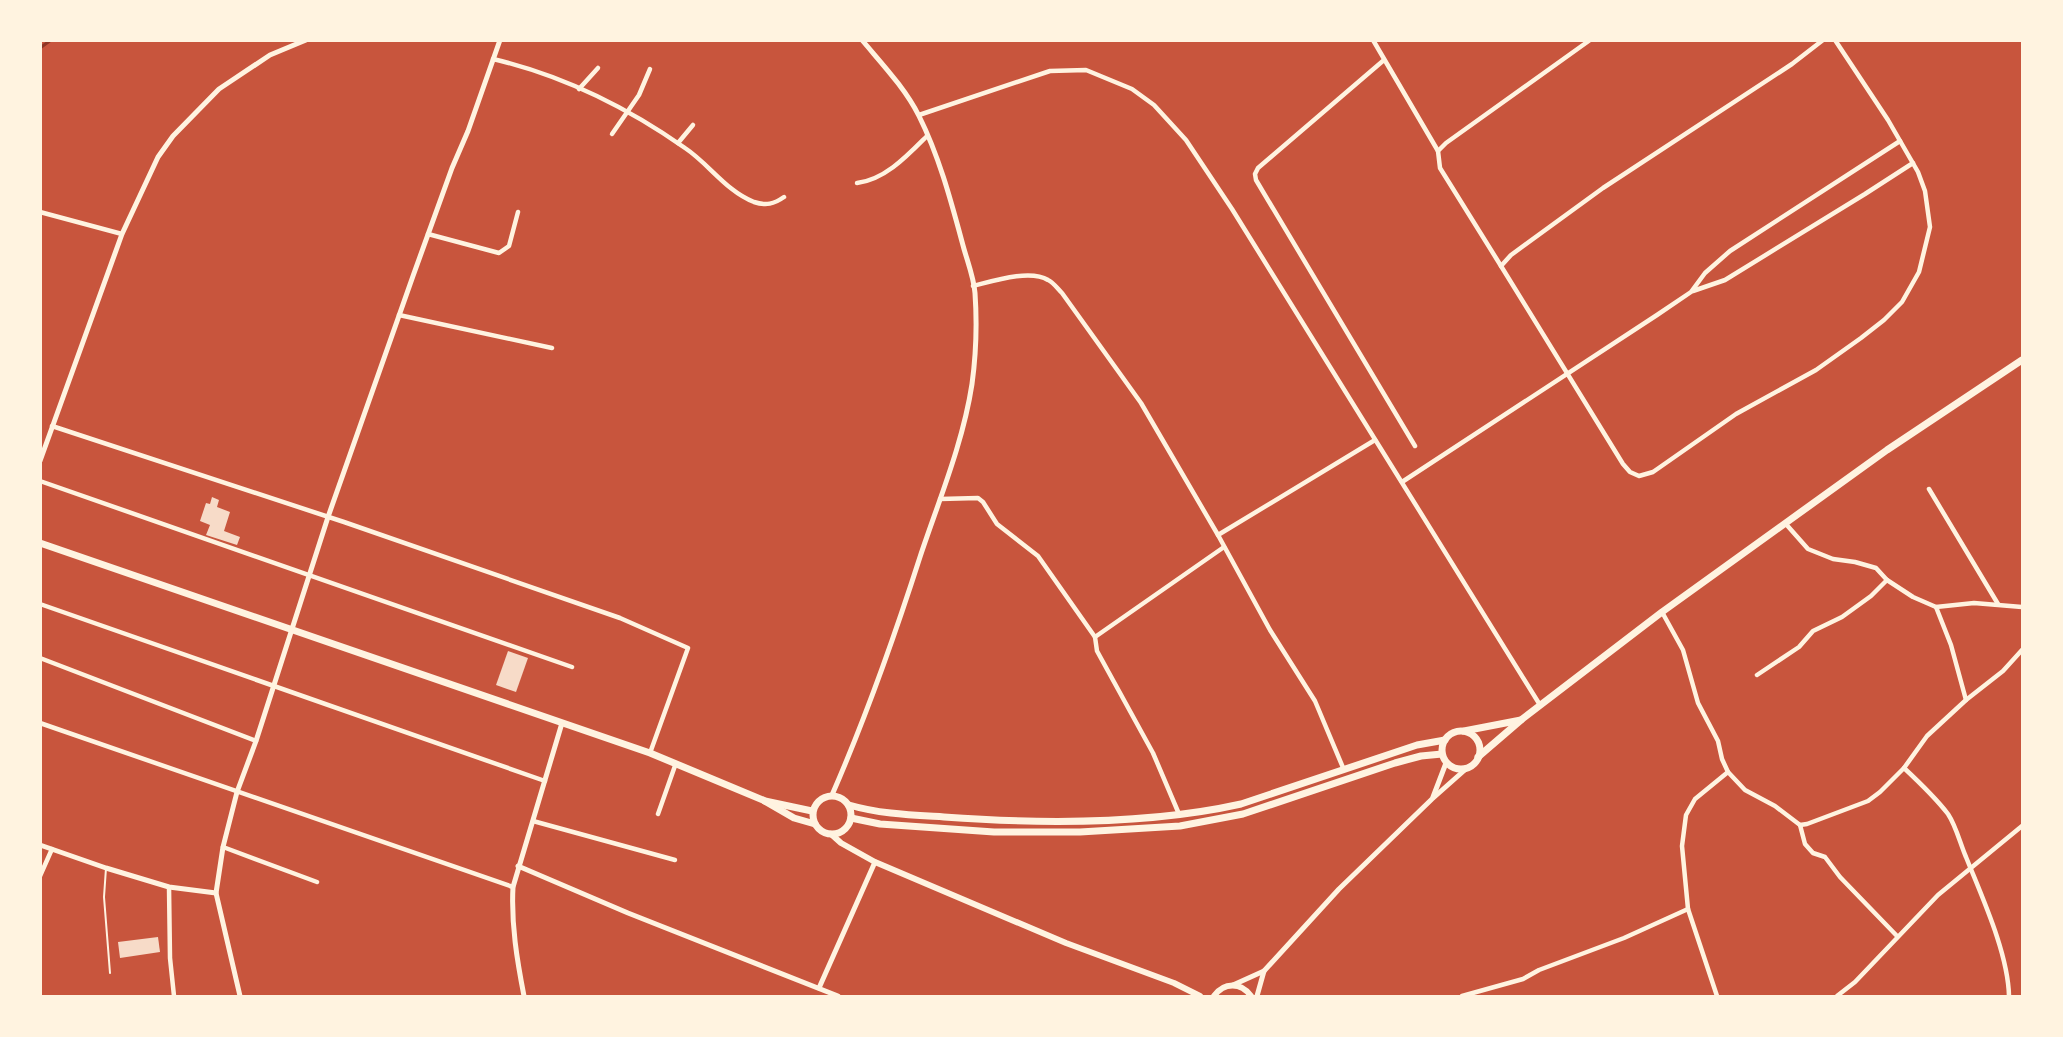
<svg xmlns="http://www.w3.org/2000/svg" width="2063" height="1037" viewBox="0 0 2063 1037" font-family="'Public Sans',sans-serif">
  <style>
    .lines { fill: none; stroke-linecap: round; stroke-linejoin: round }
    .stream { stroke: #8f3625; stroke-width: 3 }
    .building { fill: #f7dbc8 }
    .service { stroke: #fff3e0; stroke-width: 2 }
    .minor { stroke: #fff3e0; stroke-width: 4.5 }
    .tertiary { stroke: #fff3e0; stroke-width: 5 }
    .secondary { stroke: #fff3e0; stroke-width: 6 }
    .primary { stroke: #fff3e0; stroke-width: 7 }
  </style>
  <rect width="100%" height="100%" fill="#c8553d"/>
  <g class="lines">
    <!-- stream -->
    <path class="stream" d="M 40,48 L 51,40"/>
  </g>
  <!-- building -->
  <g class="building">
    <path d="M 212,497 L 219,500 L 217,507 L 230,512 L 224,531 L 240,537 L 237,545 L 206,535 L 210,525 L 200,521 L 206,503 L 210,504 Z"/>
    <path d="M 508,651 L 528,658 L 516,692 L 496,685 Z"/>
    <path d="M 158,937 L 160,952 L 120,958 L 118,942 Z"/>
  </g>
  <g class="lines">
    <!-- service -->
    <path class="service" d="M 106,868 L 104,897 L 110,973"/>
    <!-- minor -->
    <g class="minor">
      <path d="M 1373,40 L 1438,151"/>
      <path d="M 1823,40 L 1792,64 L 1603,188 L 1511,255 L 1501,266 L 1623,464 L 1630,472 L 1639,476 L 1653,472 L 1736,414 L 1816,370 L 1861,338 L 1884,320 L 1902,302 L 1919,272 L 1930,227 L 1925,191 L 1918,172 L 1888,120 L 1835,40"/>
      <path d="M 493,59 C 561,75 628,108 685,148 C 709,164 726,191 754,202 C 766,206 774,204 784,197"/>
      <path d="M 1384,60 L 1258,168 L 1255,174 L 1256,180 L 1415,446"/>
      <path d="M 579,89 L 598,68"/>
      <path d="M 919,115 L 1050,71 L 1086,70 L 1132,89 L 1154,105 L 1186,140 L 1232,209 L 1540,705"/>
      <path d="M 612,134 L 639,95 L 650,69"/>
      <path d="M 678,143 L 693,125"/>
      <path d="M 857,183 C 885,180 908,155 927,136"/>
      <path d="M 40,212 L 122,234"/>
      <path d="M 428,234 L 499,253 L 509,246 L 518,212"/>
      <path d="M 1501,266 L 1440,168 L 1438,151 L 1446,143 L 1590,40"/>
      <path d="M 973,286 C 993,281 1030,269 1048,280 C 1053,282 1058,289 1062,293 L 1141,403 L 1218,535 L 1375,440"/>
      <path d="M 1693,291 L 1725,280 L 1865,194 L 1913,163"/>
      <path d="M 399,315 L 552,348"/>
      <path d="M 52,426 L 344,522 L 620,618 L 688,648 L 650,753"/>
      <path d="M 40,481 L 572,667"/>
      <path d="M 1402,482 L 1657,315 L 1691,292 L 1705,273 L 1730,251 L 1900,141"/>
      <path d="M 1929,489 L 1998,604"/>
      <path d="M 940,499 L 978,498 L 983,502 L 997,524 L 1038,556 L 1095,637"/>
      <path d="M 1785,523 L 1808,549 L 1833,559 L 1855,562 L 1876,568 L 1887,580 L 1913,597 L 1936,607 L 1974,603 L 2022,607"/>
      <path d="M 1218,535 L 1270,630 L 1315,701 L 1344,770"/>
      <path d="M 40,604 L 545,781"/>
      <path d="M 1936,607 L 1951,645 L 1966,700"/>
      <path d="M 1662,612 L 1683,650 L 1698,703 L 1718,741 L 1722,759 L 1728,772 L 1745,790 L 1775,806 L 1800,825 L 1807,824 L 1868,801 L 1880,792 L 1904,768 L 1927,736 L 1966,700 L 2003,671 L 2022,650"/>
      <path d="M 40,658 L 256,741"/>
      <path d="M 1757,675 L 1799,647 L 1813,631 L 1842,617 L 1871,596 L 1887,580"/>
      <path d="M 40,723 L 513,887"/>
      <path d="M 1904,768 C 1919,782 1935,797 1948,814 C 1956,826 1960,843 1966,857 C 1982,897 2008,953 2009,996"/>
      <path d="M 658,814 L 676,763"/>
      <path d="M 1179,814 L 1153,753 L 1097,651 L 1095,637 L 1224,547"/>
      <path d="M 533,821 L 675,860"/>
      <path d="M 1800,825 L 1805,844 L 1813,853 L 1825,857 L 1840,877 L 1897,936"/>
      <path d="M 223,847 L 317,882"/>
      <path d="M 40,876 L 52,849"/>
      <path d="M 169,887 L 170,958 L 174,996"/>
      <path d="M 1462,996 L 1523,979 L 1539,970 L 1624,938 L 1688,909"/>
      <path d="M 1717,996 L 1688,909 L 1682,846 L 1686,815 L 1695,799 L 1728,772"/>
      <path d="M 1837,996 L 1855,982 L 1938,895 L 2022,826"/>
    </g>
    <!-- tertiary -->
    <g class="tertiary">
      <path d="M 40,461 L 122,234 L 158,157 L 173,136 L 219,89 L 270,55 L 306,40"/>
      <path d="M 832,795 C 866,717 894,638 920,557 C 939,500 963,443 972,384 C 976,355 977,322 975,293 C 974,279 968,263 964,249 C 952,205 940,158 919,116 C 905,88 882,64 862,40"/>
      <path d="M 1433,797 L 1446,763"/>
      <path d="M 40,845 L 106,868 L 169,887 L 216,893"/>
      <path d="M 518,866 L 628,913 L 838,996"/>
      <path d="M 1233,985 L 1264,971"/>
      <path d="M 819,988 L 875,862"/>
      <path d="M 240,996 L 216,893 L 223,847 L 237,792 L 256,741 L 328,517 L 413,276 L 452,168 L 468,131 L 500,40"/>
      <path d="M 524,996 C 517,960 511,924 513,887 L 562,723"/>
      <path d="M 1257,996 L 1264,971 L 1339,889 L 1432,799 L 1467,768"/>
    </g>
    <!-- secondary -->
    <g class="secondary">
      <path d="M 831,834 L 841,843 L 875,862 L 1066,943 L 1174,983 L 1200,996"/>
      <path d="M 1214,996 C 1224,982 1241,982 1251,996"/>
    </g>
    <!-- primary -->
    <g class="primary">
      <path d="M 40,543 L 650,753 L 763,800 L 794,818 L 815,824"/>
      <path d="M 1464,731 L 1521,720"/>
      <circle cx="1461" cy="750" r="19"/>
      <path d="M 1478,757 L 1521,720 L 1662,612 L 1887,450 L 2022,360"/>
      <circle cx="832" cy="815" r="19"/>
      <path d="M 765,801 L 812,811"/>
      <path d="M 849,805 C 880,814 912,815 944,817 C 1040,824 1147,825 1241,804 L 1417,745 L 1445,740"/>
      <path d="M 851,818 L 880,824 L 994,832 L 1080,832 L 1180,826 L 1243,814 L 1395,763 L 1421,756 L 1442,754"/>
    </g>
  </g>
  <!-- border -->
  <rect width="2063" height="1037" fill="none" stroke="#fff3e0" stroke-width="84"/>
</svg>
